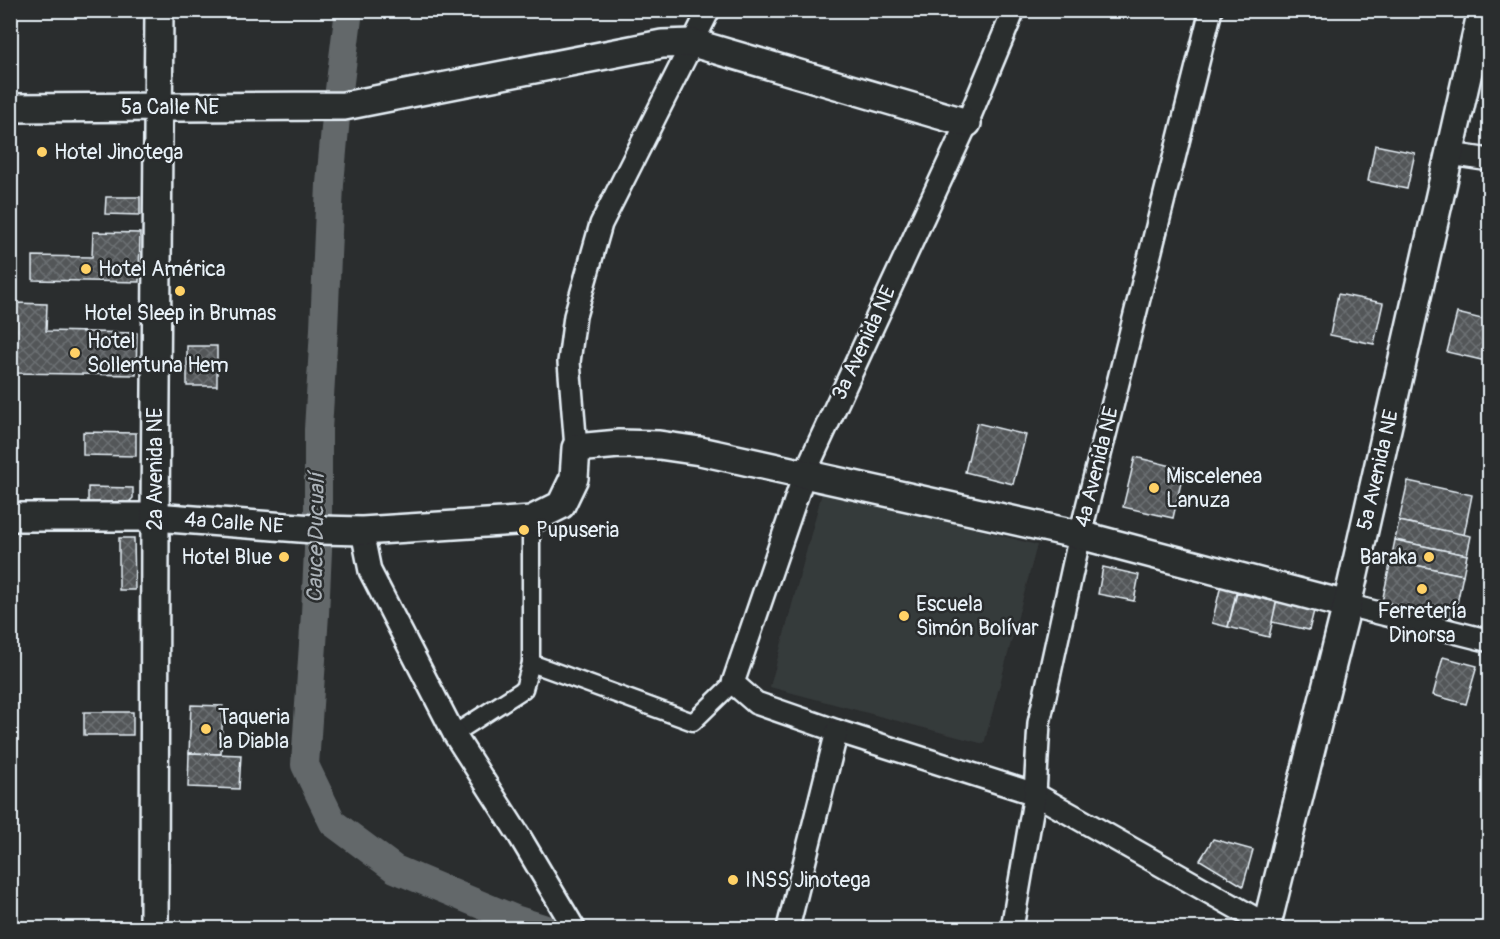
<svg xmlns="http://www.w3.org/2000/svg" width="1500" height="939" viewBox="0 0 1500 939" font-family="Pangolin,sans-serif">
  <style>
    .built { fill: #363a3b }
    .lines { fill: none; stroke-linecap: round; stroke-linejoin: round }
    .canal { stroke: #63686b; stroke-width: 28 }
    .building { fill: url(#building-cross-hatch); stroke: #e8f1f8; stroke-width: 1.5 }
    .pedestrian-casing { stroke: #e8f1f8; stroke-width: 21 }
    .minor-casing { stroke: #e8f1f8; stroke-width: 26 }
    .tertiary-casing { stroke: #e8f1f8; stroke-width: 32 }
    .pedestrian { stroke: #2a2d2e; stroke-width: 16 }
    .minor { stroke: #2a2d2e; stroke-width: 21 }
    .tertiary { stroke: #2a2d2e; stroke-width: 27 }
    .poi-dot { fill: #ffd166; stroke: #2a2d2e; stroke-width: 2 }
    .labels { text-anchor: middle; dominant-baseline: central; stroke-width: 5; stroke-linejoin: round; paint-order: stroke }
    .street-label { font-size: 21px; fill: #e8f1f8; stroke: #2a2d2e }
    .poi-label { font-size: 21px; fill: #e8f1f8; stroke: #2a2d2e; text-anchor: start }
    .water-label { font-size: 22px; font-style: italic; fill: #acb3b9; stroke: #2a2d2e }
  </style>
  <defs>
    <pattern id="building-cross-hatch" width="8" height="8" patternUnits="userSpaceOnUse" patternTransform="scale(1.5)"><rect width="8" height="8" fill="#535759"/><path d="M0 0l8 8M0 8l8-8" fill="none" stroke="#6c7072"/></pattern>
  </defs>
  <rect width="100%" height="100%" fill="#2a2d2e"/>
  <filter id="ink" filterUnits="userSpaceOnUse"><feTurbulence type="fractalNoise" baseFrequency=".0167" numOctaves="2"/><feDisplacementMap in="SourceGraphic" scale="12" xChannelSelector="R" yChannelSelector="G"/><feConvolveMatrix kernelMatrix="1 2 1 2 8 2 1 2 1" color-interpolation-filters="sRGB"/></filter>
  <g filter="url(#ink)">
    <!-- built -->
    <path class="built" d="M 823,489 L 1037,545 L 984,744 L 770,687 Z"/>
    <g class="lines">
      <!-- canal -->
      <path class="canal" d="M 349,10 L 337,106 L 330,184 L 324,329 L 318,430 L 318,550 L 315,614 L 305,765 L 333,823 L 395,869 L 515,919 L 543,928"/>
    </g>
    <!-- building -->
    <g class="building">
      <path d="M 1375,145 L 1415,153 L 1407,189 L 1368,181 Z"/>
      <path d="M 106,197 L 140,197 L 140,215 L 105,214 Z"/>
      <path d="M 93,232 L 140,233 L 139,282 L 33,280 L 33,256 L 92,257 Z"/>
      <path d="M 1338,294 L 1383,303 L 1374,344 L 1330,335 Z"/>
      <path d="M 15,303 L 47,304 L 46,331 L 137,333 L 136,375 L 14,373 Z"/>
      <path d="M 1457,313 L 1490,321 L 1490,362 L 1447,352 Z"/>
      <rect x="187" y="346" width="30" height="40"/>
      <path d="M 977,423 L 1026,435 L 1013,484 L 965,472 Z"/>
      <path d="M 83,432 L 136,433 L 136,456 L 83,455 Z"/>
      <path d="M 1135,457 L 1184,469 L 1173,518 L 1123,507 Z"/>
      <path d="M 1408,481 L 1472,495 L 1464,535 L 1399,521 Z"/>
      <path d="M 88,487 L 133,488 L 133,498 L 127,504 L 88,503 Z"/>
      <path d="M 1399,521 L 1471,536 L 1467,555 L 1395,540 Z"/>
      <path d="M 119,538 L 134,538 L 135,590 L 119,590 Z"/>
      <path d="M 1395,540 L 1467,555 L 1463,575 L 1391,560 Z"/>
      <path d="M 1391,560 L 1463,575 L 1454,618 L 1382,602 Z"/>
      <path d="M 1103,567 L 1139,575 L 1134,601 L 1098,594 Z"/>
      <path d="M 1221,585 L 1237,589 L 1228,627 L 1212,623 Z"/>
      <path d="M 1237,593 L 1277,602 L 1269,637 L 1228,627 Z"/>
      <path d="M 1277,599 L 1315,607 L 1309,630 L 1272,622 Z"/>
      <path d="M 1443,657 L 1477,666 L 1466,704 L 1433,695 Z"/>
      <path d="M 191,705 L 223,706 L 221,754 L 189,753 Z"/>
      <rect x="84" y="712" width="49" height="23"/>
      <path d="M 189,753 L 241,755 L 239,789 L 188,787 Z"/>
      <path d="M 1213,839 L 1253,850 L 1243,886 L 1200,860 Z"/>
    </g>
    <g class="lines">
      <defs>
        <g id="pedestrian">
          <path d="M 531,520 L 531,663"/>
          <path d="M 454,734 L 524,689 L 531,663 L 693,722 L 733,683"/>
        </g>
        <g id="minor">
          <path d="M 1014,10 L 967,123 L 804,475 L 733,683 L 756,703 L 837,731 L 1035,794 L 1267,925"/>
          <path d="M 1450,154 L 1490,160"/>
          <path d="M 576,448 L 569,362 L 575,316 L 601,224 L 709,10"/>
          <path d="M 362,531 L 370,571 L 454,734 L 520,837 L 574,928"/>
          <path d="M 1347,605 L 1490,641"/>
          <path d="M 788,928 L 837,731"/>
          <path d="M 1012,928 L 1035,794 L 1039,723 L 1080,535 L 1211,10"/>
        </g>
        <g id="tertiary">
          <path d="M 10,108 L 344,106 L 662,44 L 693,43 L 967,123"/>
          <path d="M 10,517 L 155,517 L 313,529"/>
          <path d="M 321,530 L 362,531 L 531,520 L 561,505 L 574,478 L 576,448 L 619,444 L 659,445 L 700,451 L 1080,535 L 1347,605"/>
          <path d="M 154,928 L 155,517 L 159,10"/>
          <path d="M 1266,928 L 1347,605 L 1482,10"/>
        </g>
      </defs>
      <!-- pedestrian casing -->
      <use href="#pedestrian" class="pedestrian-casing"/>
      <!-- minor casing -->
      <use href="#minor" class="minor-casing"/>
      <!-- tertiary casing -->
      <use href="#tertiary" class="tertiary-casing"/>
      <!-- pedestrian -->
      <use href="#pedestrian" class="pedestrian"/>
      <!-- minor -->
      <use href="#minor" class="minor"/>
      <!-- tertiary -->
      <use href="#tertiary" class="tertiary"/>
    </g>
  </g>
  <!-- markers -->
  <g class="poi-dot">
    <circle cx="42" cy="152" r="6"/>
    <circle cx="86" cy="269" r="6"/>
    <circle cx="180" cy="291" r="6"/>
    <circle cx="75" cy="353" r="6"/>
    <circle cx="1154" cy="488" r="6"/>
    <circle cx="524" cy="530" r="6"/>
    <circle cx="284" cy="557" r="6"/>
    <circle cx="1429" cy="557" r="6"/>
    <circle cx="1422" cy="589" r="6"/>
    <circle cx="904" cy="616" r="6"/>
    <circle cx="206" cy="729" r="6"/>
    <circle cx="733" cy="880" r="6"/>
  </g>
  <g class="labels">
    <!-- street labels -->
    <g class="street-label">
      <text x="170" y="107">5a Calle NE</text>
      <text transform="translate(864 343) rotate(-65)">3a Avenida NE</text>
      <text transform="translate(1097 467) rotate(-76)">4a Avenida NE</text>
      <text transform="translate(155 469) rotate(-90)">2a Avenida NE</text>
      <text transform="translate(1378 470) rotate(-77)">5a Avenida NE</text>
      <text transform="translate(234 523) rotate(4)">4a Calle NE</text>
    </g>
    <!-- poi labels -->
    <g class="poi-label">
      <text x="54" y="152">Hotel Jinotega</text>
      <text x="98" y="269">Hotel América</text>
      <text x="180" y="313" text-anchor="middle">Hotel Sleep in Brumas</text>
      <text x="87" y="341">Hotel<tspan x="87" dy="24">Sollentuna Hem</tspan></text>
      <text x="1166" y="476">Miscelenea<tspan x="1166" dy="24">Lanuza</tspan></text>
      <text x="536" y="530">Pupuseria</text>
      <text x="272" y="557" text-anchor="end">Hotel Blue</text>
      <text x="1417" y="557" text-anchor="end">Baraka</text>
      <text x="916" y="604">Escuela<tspan x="916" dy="24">Simón Bolívar</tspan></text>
      <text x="1422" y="611" text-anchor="middle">Ferretería<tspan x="1422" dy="24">Dinorsa</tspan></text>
      <text x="218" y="717">Taqueria<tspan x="218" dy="24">la Diabla</tspan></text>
      <text x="745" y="880">INSS Jinotega</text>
    </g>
    <!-- water labels -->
    <g class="water-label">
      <text transform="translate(316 538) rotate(-89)">Cauce Ducualí</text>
    </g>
  </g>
  <!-- margin -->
  <rect width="1500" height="939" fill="none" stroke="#2a2d2e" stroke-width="36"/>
  <rect x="18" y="18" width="1464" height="903" fill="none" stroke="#e8f1f8" stroke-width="2" filter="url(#ink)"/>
</svg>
